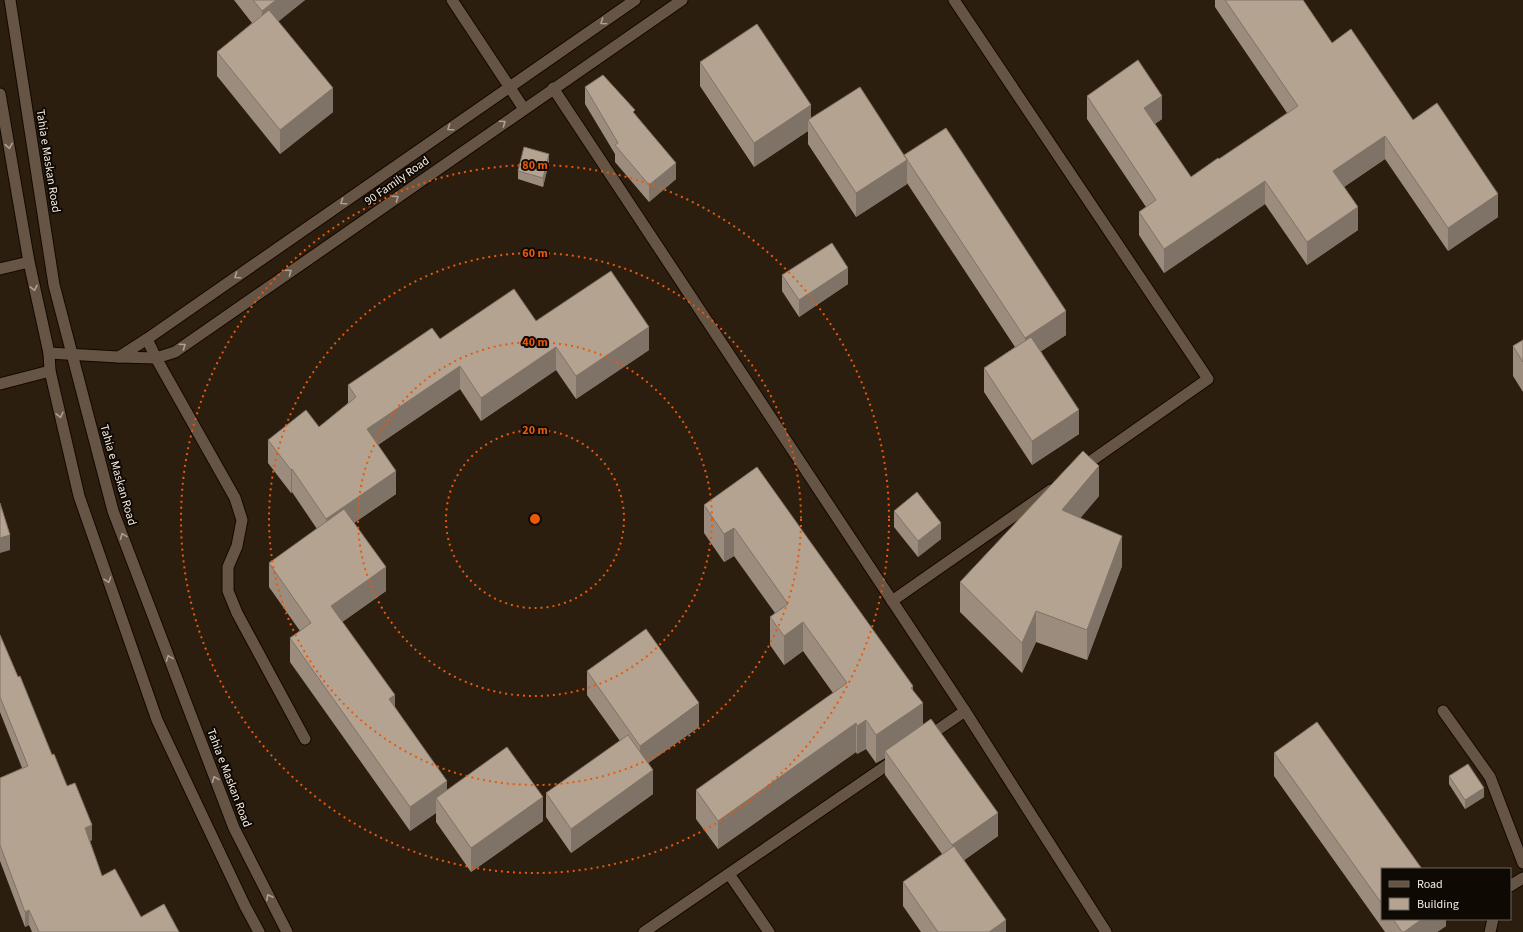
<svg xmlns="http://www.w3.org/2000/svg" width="1523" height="932" viewBox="0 0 1523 932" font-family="'Source Sans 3',sans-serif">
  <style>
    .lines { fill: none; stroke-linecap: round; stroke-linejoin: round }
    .service-casing { stroke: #140700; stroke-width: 13 }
    .minor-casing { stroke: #140700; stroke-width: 13 }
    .tertiary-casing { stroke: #140700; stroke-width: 13 }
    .secondary-casing { stroke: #140700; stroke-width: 13 }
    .service { stroke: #665545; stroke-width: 11 }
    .minor { stroke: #665545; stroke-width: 11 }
    .tertiary { stroke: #665545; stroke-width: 11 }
    .secondary { stroke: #665545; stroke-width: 11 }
    .wall { fill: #9c8c7d }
    .shaded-wall { fill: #7f7266 }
    .building { fill: #b5a391; stroke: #7f7266 }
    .oneway { stroke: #aea094 }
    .ring { fill: none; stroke: #e8590c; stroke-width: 2; stroke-dasharray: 2 4 }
    .labels { text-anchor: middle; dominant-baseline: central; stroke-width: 4; stroke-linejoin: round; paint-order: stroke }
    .street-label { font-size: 12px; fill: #f5ece2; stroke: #0f0904 }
    .centre { fill: #e8590c; stroke: #0f0904; stroke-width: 2 }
    .ring-label { font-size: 12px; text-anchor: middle; font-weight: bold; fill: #e8590c; stroke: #0f0904; stroke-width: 4; stroke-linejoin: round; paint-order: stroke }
  </style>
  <rect width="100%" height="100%" fill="#2c1e0f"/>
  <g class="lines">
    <defs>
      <g id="service">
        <path d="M 1443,711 L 1490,777 L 1523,863"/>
        <path d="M 729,874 L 769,932"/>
        <path d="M 1510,886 L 1523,878"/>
        <path d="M 1490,932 L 1493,919"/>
      </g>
      <g id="minor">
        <path d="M 452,0 L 524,109"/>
        <path d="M 954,0 L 1208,379 L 1081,468"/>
        <path d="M 553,88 L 965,711 L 1106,932"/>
        <path d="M 0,269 L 29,262"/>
        <path d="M 147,339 L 156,358 L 235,498 L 242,520 L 237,546 L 228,567 L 228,591 L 237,613 L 305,739"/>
        <path d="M 0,384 L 50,371"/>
        <path d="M 892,601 L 1051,490"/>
        <path d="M 926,738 L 965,711"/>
        <path d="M 644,932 L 896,759"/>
      </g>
      <g id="tertiary">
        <path d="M 49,353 L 118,357 L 156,358 L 175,352 L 682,0"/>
        <path d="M 119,357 L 147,339 L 635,0"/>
      </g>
      <g id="secondary">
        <path d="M 10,0 L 54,285 L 113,511 L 234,828 L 287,932"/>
        <path d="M 0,94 L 29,262 L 49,353 L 50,371 L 79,496 L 157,720 L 245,906 L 259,932"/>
      </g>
    </defs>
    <!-- service casing -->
    <use href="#service" class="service-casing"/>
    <!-- minor casing -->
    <use href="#minor" class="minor-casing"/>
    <!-- tertiary casing -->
    <use href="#tertiary" class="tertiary-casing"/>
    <!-- secondary casing -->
    <use href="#secondary" class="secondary-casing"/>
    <!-- service -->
    <use href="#service" class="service"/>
    <!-- minor -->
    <use href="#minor" class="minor"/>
    <!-- tertiary -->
    <use href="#tertiary" class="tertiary"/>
    <!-- secondary -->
    <use href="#secondary" class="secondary"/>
  </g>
  <!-- wall -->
  <g class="wall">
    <path d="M 234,0 L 305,0 L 278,21 L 333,112 L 280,154 L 217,76 L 217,52 L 252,23 Z"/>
    <path d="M 1215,0 L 1303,0 L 1332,43 L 1413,120 L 1498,217 L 1448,251 L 1385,159 L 1344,187 L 1358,230 L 1307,265 L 1265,204 L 1164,273 L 1139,235 L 1139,212 L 1146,207 L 1087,119 L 1087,96 L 1162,119 L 1155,124 L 1191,177 L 1219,159 L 1287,113 L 1215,7 Z"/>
    <path d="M 700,62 L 811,118 L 904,156 L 1066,335 L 1041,351 L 1079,434 L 1032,465 L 984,392 L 984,368 L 1015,347 L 907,183 L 907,184 L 856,217 L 808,144 L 808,131 L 754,167 L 700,86 Z"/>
    <path d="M 585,87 L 635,114 L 676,179 L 649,202 L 615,162 L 615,154 L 585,104 Z"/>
    <path d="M 549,162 L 543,187 L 518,179 L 518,171 Z"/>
    <path d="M 782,275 L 848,284 L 799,317 L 782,291 Z"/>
    <path d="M 536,321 L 649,350 L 576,399 L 556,370 L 481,421 L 460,389 L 378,445 L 396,494 L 354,523 L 386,591 L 342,622 L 447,790 L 543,821 L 471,872 L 436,822 L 436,813 L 410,831 L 290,662 L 290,638 L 300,631 L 269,587 L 269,563 L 317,529 L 292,492 L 291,493 L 268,463 L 268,440 L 319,427 L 348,403 L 348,385 L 440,339 Z"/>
    <path d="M 1523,340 L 1523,392 L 1513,376 L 1513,346 Z"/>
    <path d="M 757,467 L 913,690 L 923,725 L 998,836 L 964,860 L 1006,932 L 921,932 L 903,906 L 903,882 L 942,854 L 885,775 L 885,758 L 876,763 L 866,749 L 857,754 L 856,752 L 718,849 L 696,819 L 696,790 L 833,693 L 803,651 L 784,665 L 770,645 L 770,617 L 775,613 L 734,556 L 724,562 L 704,533 L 704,505 Z"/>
    <path d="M 1099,496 L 1080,518 L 1122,566 L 1087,660 L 1036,642 L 1022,673 L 960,612 L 960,582 Z"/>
    <path d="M 894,511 L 941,539 L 918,557 L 894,527 Z"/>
    <path d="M 0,635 L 52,755 L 67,786 L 92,840 L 90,841 L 102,876 L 141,917 L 179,932 L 32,932 L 29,925 L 25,927 L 0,861 L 0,778 L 22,768 L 0,712 Z"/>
    <path d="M 587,671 L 699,727 L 648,763 L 653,794 L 571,853 L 546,817 L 546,793 L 620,741 L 587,695 Z"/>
    <path d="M 1274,753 L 1382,869 L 1382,919 L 1446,919 L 1446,926 L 1437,932 L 1385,932 L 1274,776 Z"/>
    <path d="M 1449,776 L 1484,797 L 1465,809 L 1449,784 Z"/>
  </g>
  <!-- shaded-wall -->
  <g class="shaded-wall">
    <path d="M 276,0 L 305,0 L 262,35 L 262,11 Z"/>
    <path d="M 333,88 L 333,112 L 280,154 L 280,130 Z"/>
    <path d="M 1162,96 L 1162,119 L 1144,131 L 1144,108 Z"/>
    <path d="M 811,105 L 811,124 L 808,120 L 808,131 L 754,167 L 754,143 Z"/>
    <path d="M 1385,136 L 1385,159 L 1333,194 L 1333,171 Z"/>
    <path d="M 549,154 L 549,162 L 543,187 L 543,178 Z"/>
    <path d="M 907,160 L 907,184 L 856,217 L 856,193 Z"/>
    <path d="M 676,163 L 676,179 L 649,202 L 649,185 Z"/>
    <path d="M 1265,181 L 1265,204 L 1164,273 L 1164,249 Z"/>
    <path d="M 1498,194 L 1498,217 L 1448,251 L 1448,228 Z"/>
    <path d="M 1358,207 L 1358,230 L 1307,265 L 1307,242 Z"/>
    <path d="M 848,268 L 848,284 L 799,317 L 799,300 Z"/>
    <path d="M 1066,311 L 1066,335 L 1025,362 L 1025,338 Z"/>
    <path d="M 649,327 L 649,350 L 576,399 L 576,376 Z"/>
    <path d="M 556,347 L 556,370 L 481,421 L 481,398 Z"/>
    <path d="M 460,366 L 460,389 L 367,452 L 367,429 Z"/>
    <path d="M 1079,410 L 1079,434 L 1032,465 L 1032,441 Z"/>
    <path d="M 1099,466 L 1099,496 L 1062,540 L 1062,510 Z"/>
    <path d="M 292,469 L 292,492 L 291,493 L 291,470 Z"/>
    <path d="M 396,471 L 396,494 L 326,542 L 326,519 Z"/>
    <path d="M 941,523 L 941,539 L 918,557 L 918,541 Z"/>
    <path d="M 734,528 L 734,556 L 724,562 L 724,534 Z"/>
    <path d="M 10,535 L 10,550 L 0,553 L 0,538 Z"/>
    <path d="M 1122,536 L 1122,566 L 1087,660 L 1087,630 Z"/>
    <path d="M 386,567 L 386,591 L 331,630 L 331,606 Z"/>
    <path d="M 1036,611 L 1036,642 L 1022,673 L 1022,643 Z"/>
    <path d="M 803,622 L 803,651 L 784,665 L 784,636 Z"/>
    <path d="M 913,686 L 913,710 L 923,703 L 923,732 L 885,751 L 885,758 L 876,763 L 876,735 L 911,688 Z"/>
    <path d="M 395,695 L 395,719 L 389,699 Z"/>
    <path d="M 699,703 L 699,727 L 640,769 L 640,746 Z"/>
    <path d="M 866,720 L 866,749 L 857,754 L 857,726 Z"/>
    <path d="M 856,723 L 856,752 L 718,849 L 718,821 Z"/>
    <path d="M 653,770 L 653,794 L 571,853 L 571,829 Z"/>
    <path d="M 447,781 L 447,804 L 436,798 L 436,813 L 410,831 L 410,807 Z"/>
    <path d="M 1484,788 L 1484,797 L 1465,809 L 1465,800 Z"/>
    <path d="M 543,797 L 543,821 L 471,872 L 471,848 Z"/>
    <path d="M 998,813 L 998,836 L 952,869 L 952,845 Z"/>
    <path d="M 92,825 L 92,840 L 85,843 L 85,828 Z"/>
    <path d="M 29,910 L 29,925 L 25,927 L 25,912 Z"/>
    <path d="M 1422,919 L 1446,919 L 1446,926 L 1437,932 L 1404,932 Z"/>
    <path d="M 1006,920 L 1006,932 L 989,932 Z"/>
  </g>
  <!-- building -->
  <g class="building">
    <path d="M 253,0 L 276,0 L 262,11 Z"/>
    <path d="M 1225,0 L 1303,0 L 1332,43 L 1351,29 L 1413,120 L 1437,103 L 1498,194 L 1448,228 L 1385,136 L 1333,171 L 1358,207 L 1307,242 L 1265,181 L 1164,249 L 1139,212 L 1156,200 L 1087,96 L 1138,60 L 1162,96 L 1144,108 L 1191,177 L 1218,158 L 1219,159 L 1298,106 Z"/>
    <path d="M 269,10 L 333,88 L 280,130 L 217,52 Z"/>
    <path d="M 757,24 L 811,105 L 754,143 L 700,62 Z"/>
    <path d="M 603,75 L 635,110 L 633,112 L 676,163 L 649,185 L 615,145 L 618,143 L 585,87 Z"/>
    <path d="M 860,87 L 907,160 L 856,193 L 808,120 Z"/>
    <path d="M 946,128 L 1066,311 L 1025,338 L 904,155 Z"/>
    <path d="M 524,147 L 549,154 L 543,178 L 518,171 Z"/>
    <path d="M 832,243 L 848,268 L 799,300 L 782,275 Z"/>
    <path d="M 611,271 L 649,327 L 576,376 L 556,347 L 481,398 L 460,366 L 367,429 L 396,471 L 326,519 L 292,469 L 291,470 L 268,440 L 306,410 L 319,427 L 356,397 L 348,385 L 432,328 L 440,339 L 514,289 L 536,321 Z"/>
    <path d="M 1031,337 L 1079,410 L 1032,441 L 984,368 Z"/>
    <path d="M 1523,340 L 1523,362 L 1513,346 Z"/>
    <path d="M 1083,451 L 1099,466 L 1062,510 L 1122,536 L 1087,630 L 1036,611 L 1022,643 L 960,582 Z"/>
    <path d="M 757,467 L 913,686 L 911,688 L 923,703 L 876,735 L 866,720 L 857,726 L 856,723 L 718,821 L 696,790 L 847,683 L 803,622 L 784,636 L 770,617 L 788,604 L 734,528 L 724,534 L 704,505 Z"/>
    <path d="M 917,492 L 941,523 L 918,541 L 894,511 Z"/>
    <path d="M 0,503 L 10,535 L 0,538 Z"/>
    <path d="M 344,509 L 386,567 L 331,606 L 395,695 L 389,699 L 447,781 L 410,807 L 290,638 L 311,623 L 269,563 Z"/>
    <path d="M 646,629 L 699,703 L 640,746 L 587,671 Z"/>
    <path d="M 0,635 L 18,677 L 20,676 L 52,755 L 54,754 L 67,786 L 75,783 L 92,825 L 85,828 L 102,876 L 115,869 L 141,917 L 164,904 L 179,932 L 39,932 L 29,910 L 25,912 L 0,845 L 0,778 L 28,766 L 0,697 Z"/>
    <path d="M 931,719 L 998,813 L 952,845 L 885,751 Z"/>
    <path d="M 1317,722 L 1422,869 L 1382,869 L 1382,904 L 1274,753 Z"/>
    <path d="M 628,735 L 653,770 L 571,829 L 546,793 Z"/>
    <path d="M 507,747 L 543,797 L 471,848 L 436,798 Z"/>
    <path d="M 1468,764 L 1484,788 L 1465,800 L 1449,776 Z"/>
    <path d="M 954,846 L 1006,920 L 989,932 L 938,932 L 903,882 Z"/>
    <path d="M 1393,919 L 1422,919 L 1404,932 L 1402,932 Z"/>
  </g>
  <!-- one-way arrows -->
  <defs><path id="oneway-chevron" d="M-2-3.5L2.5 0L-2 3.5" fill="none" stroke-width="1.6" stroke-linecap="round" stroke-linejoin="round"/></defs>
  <g class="oneway">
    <use href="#oneway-chevron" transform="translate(603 22) rotate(145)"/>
    <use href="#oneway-chevron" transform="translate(503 123) rotate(-35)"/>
    <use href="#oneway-chevron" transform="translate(450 128) rotate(145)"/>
    <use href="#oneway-chevron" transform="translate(9 146) rotate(80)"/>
    <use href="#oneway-chevron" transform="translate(396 198) rotate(-35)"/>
    <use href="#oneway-chevron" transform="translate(343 202) rotate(145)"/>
    <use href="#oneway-chevron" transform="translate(289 272) rotate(-35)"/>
    <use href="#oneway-chevron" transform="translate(237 276) rotate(145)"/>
    <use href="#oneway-chevron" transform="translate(34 288) rotate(78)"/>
    <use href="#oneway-chevron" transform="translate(183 346) rotate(-35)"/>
    <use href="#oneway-chevron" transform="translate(60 415) rotate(77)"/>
    <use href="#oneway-chevron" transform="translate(123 536) rotate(-111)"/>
    <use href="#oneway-chevron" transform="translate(108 580) rotate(71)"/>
    <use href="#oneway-chevron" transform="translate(169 658) rotate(-111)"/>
    <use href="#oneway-chevron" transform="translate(215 779) rotate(-111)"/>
    <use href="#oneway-chevron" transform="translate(269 897) rotate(-117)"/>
  </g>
  <!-- distance rings -->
  <g class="ring">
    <circle cx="535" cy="519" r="89"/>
    <circle cx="535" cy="519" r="177"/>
    <circle cx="535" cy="519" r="266"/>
    <circle cx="535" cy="519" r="354"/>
  </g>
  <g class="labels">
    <!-- street labels -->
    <g class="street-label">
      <text transform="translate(48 161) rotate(81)">Tahia e Maskan Road</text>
      <text transform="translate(397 181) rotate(-35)">90 Family Road</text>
      <text transform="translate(118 475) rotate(74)">Tahia e Maskan Road</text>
      <text transform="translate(229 778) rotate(69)">Tahia e Maskan Road</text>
    </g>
  </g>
  <circle cx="535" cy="519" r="6" class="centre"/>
  <g class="ring-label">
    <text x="535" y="169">80 m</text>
    <text x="535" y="257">60 m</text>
    <text x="535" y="346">40 m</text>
    <text x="535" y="434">20 m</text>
  </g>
  <!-- legend -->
  <rect x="1381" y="868" width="130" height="52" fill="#0f0904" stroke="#6b645d"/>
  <rect x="1389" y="881" width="20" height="6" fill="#665545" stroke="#6b645d"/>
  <text x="1417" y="888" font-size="12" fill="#f5ece2">Road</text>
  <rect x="1389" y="898" width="20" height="12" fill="#b5a391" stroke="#6b645d"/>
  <text x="1417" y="908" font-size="12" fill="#f5ece2">Building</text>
</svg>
